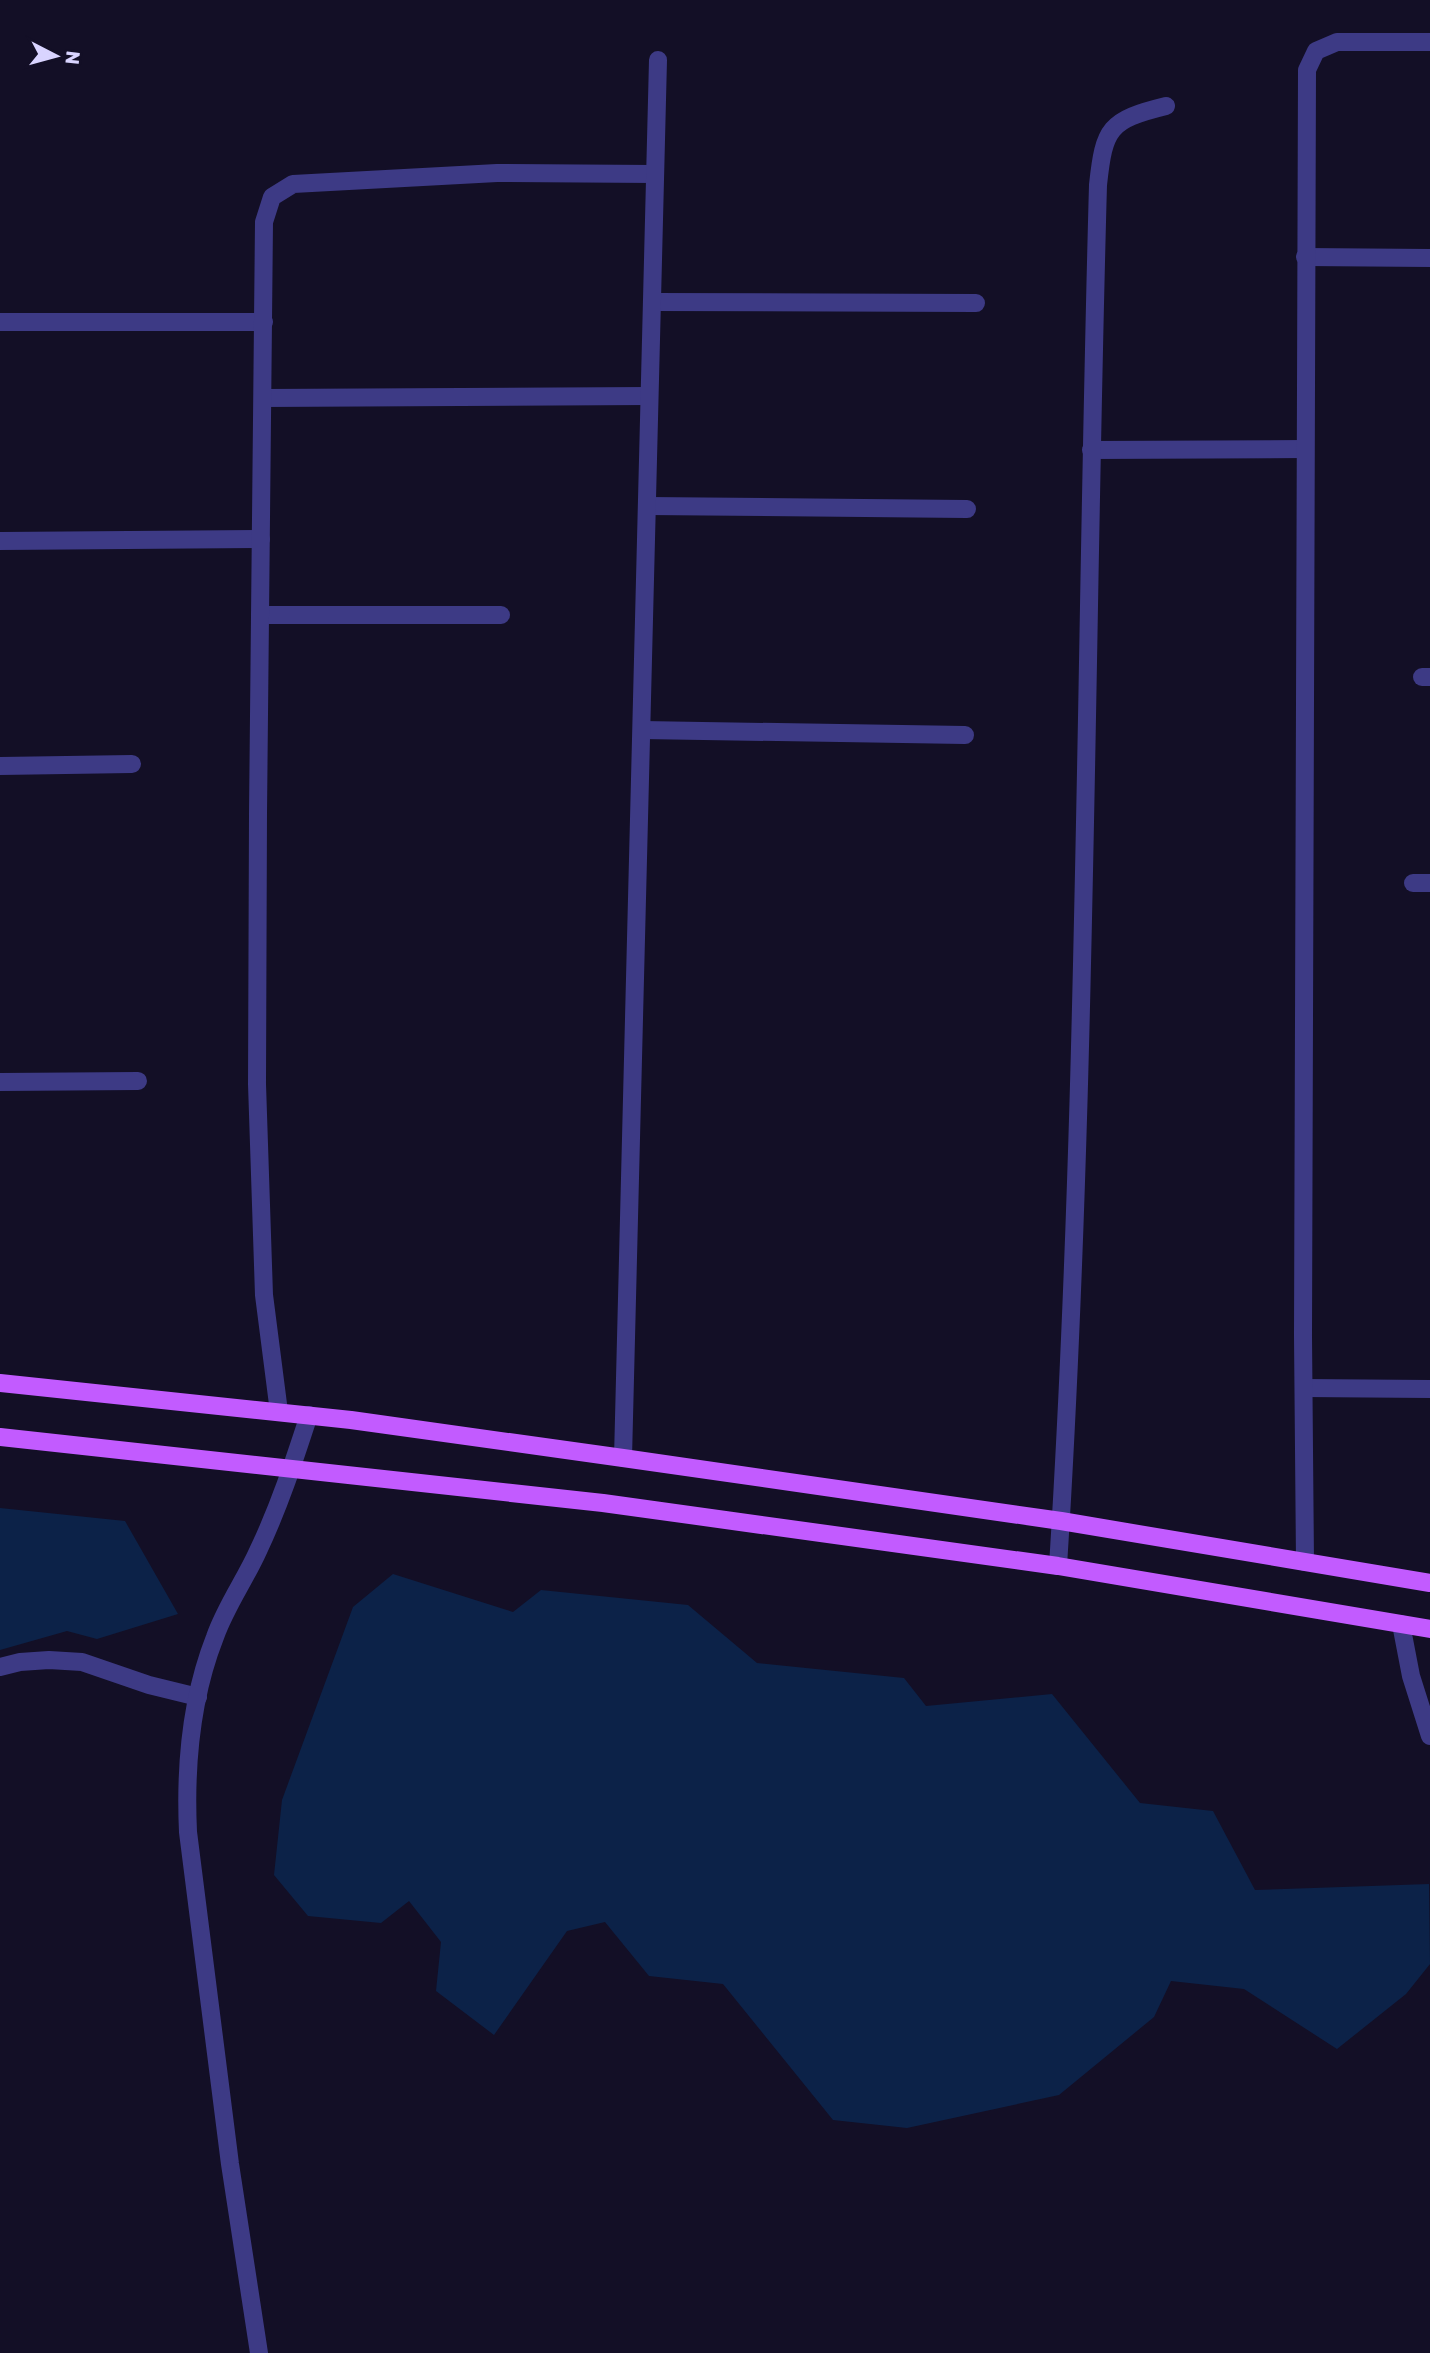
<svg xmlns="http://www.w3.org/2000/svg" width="1430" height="2353" viewBox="0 0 1430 2353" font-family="Rubik,sans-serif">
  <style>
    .water { fill: #0c2248 }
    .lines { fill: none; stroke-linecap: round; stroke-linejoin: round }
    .lane { stroke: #3d3a85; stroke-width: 18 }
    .street { stroke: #3d3a85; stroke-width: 18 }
    .primary { stroke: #c25bff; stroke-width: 18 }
  </style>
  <rect width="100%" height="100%" fill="#130f26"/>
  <!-- water -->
  <g class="water">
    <path d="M 0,1508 L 125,1521 L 178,1614 L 97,1639 L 67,1631 L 0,1650 Z"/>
    <path d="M 393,1574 L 513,1612 L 541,1590 L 688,1605 L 757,1663 L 904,1678 L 926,1706 L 1052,1694 L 1140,1803 L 1213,1811 L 1255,1890 L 1429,1884 L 1430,1964 L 1406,1994 L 1337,2049 L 1244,1989 L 1171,1981 L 1154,2017 L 1059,2095 L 907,2128 L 833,2120 L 723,1984 L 649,1976 L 605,1922 L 567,1931 L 494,2035 L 436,1991 L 441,1942 L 409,1901 L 381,1923 L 308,1916 L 274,1875 L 282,1800 L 353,1607 Z"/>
  </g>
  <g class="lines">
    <!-- lane -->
    <path class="lane" d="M 0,1667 L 20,1662 L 49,1660 L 82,1662 L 149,1685 L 198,1697"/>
    <!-- street -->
    <g class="street">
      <path d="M 1305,257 L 1430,258"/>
      <path d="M 652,302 L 976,303"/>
      <path d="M 0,322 L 264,322"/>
      <path d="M 263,398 L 649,396"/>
      <path d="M 1091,450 L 1305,449"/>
      <path d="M 647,506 L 967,509"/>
      <path d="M 0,541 L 261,539"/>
      <path d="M 260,615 L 501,615"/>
      <path d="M 1422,677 L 1430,677"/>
      <path d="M 642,730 L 965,735"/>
      <path d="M 0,766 L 132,764"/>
      <path d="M 1413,883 L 1430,883"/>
      <path d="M 0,1082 L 138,1081"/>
      <path d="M 1304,1388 L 1430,1389"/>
      <path d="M 279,1412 L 264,1295 L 257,1084 L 258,814 L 264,222 L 272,197 L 293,184 L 497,173 L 655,174"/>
      <path d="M 623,1458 L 658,60"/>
      <path d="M 1305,1562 L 1303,1336 L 1307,70 L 1316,51 L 1337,42 L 1430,42"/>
      <path d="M 1058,1566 C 1087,1107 1085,646 1098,185 C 1104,128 1109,120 1166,106"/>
      <path d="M 1401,1624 L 1411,1676 L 1430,1736"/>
      <path d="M 259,2353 L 230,2164 L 188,1832 C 185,1767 191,1698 215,1637 C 226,1606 245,1580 258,1551 C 279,1507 294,1461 309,1415"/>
    </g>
    <!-- primary -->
    <g class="primary">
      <path d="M 0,1383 L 351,1420 L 623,1458 L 1061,1521 L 1430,1583"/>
      <path d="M 0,1437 L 603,1503 L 1058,1566 L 1430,1629"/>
    </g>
  </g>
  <!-- north arrow -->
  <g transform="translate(56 56) rotate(96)" stroke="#130f26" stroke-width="5" paint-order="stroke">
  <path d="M0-5L12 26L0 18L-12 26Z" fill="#d9d4ff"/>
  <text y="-10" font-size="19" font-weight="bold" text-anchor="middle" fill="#d9d4ff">N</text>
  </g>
</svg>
